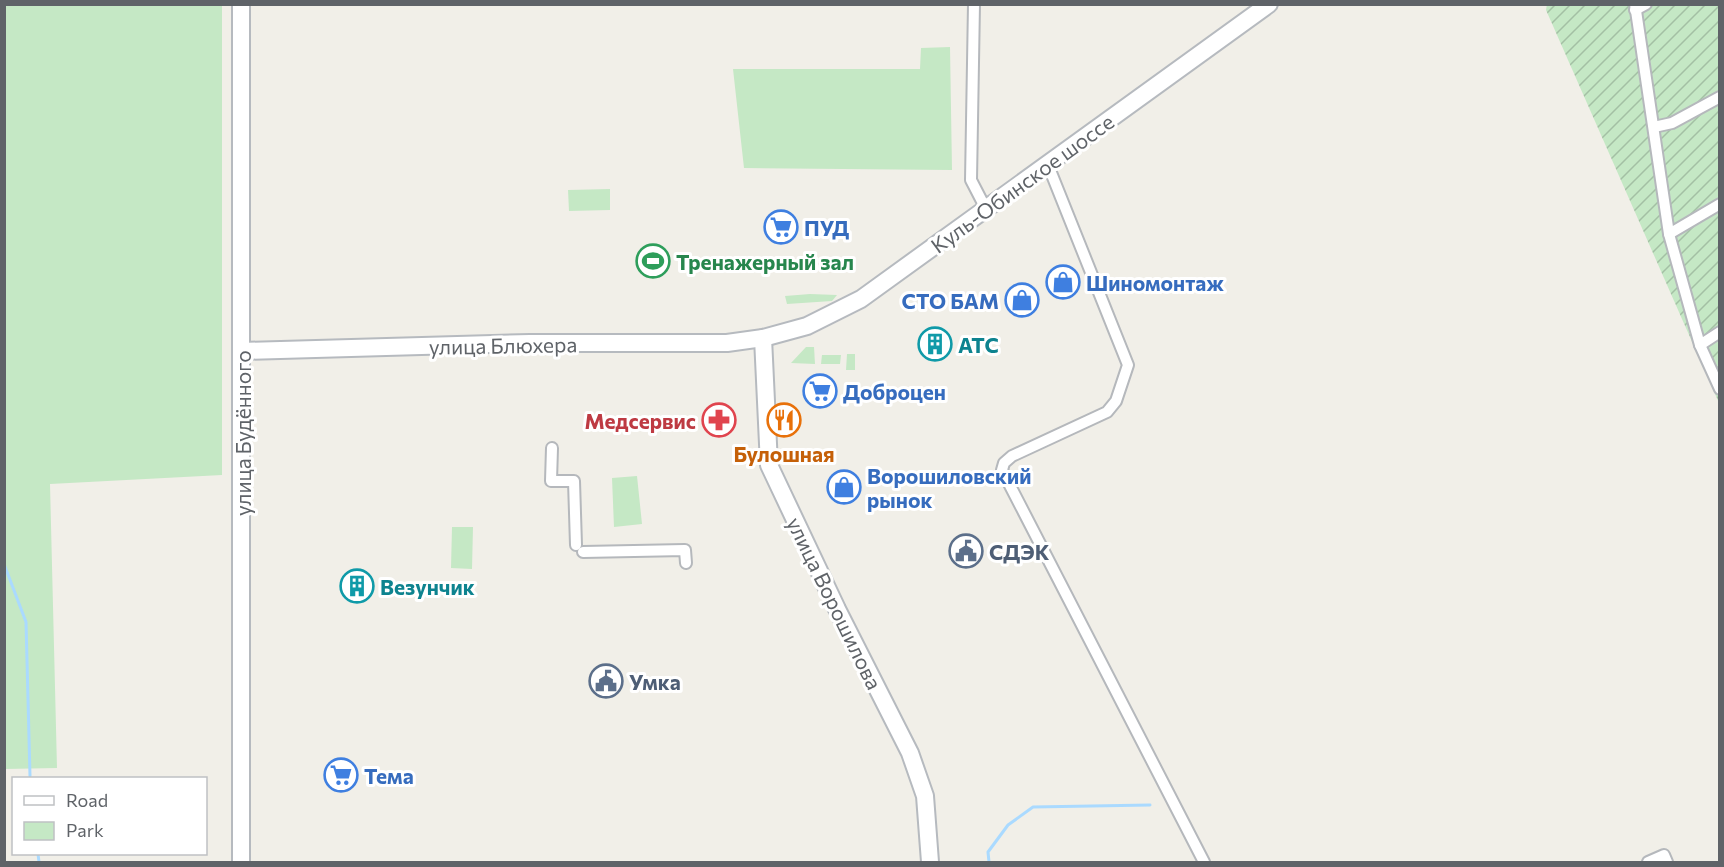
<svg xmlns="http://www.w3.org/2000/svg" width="1724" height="867" viewBox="0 0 1724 867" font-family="Commissioner,sans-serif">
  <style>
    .green { fill: #c5e8c5 }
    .garden { fill: url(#garden-furrows) }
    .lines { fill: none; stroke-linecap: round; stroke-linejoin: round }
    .stream { stroke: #aadaff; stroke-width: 3 }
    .street-casing { stroke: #b5b8bc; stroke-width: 14 }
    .secondary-casing { stroke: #b6babf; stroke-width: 20 }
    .street { stroke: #fff; stroke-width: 10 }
    .secondary { stroke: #fff; stroke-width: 16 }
    .labels { text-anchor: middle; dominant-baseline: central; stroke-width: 6; stroke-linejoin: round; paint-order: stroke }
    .street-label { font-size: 21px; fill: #5f6368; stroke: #fff }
    .shop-label { font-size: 21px; font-weight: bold; fill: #366cbe; stroke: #fff; text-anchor: start }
    .leisure-label { font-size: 21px; font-weight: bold; fill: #27864d; stroke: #fff; text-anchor: start }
    .culture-label { font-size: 21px; font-weight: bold; fill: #0d838f; stroke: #fff; text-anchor: start }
    .health-label { font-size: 21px; font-weight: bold; fill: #be3a42; stroke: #fff; text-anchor: end }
    .food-label { font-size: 21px; font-weight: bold; fill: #c56008; stroke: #fff }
    .service-label { font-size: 21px; font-weight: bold; fill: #4e5e75; stroke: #fff; text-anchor: start }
  </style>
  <defs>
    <pattern id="garden-furrows" width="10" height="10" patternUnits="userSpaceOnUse" patternTransform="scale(1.5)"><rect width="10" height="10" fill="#c5e8c5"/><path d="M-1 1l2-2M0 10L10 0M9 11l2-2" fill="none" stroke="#a3c0a4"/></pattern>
  </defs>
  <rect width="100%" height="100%" fill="#f1efe8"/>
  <!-- green -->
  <g class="green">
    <path d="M 4,5 L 222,5 L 222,475 L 50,484 L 57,768 L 5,769 Z"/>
    <path d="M 950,47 L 952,170 L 744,168 L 733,69 L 920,69 L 921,48 Z"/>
    <path d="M 610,189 L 610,210 L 569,211 L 568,190 Z"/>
    <path d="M 810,294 L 837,295 L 832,301 L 787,304 L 785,296 Z"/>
    <path d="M 806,347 L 814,347 L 815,364 L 791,363 Z"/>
    <path d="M 847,354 L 855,354 L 855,370 L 846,370 Z"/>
    <path d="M 822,355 L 841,355 L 840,364 L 821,364 Z"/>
    <path d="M 637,476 L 642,524 L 614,527 L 612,478 Z"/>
    <path d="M 452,527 L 473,527 L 472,569 L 451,568 Z"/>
  </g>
  <!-- garden -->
  <path class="garden" d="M 1547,4 L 1719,5 L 1719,403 L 1546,10 Z"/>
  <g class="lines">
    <!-- stream -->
    <g class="stream">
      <path d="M 4,564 L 26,622 L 30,776"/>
      <path d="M 38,854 L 39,862"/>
      <path d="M 989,862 L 988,852 L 1008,825 L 1033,807 L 1150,805"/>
    </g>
    <defs>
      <g id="street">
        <path d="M 974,4 L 971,180 L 986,209"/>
        <path d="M 1635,4 L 1669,234 L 1700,345 L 1720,389"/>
        <path d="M 1635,10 L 1646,4"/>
        <path d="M 1654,127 L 1672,123 L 1720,97"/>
        <path d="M 1048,165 L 1128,365 L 1116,401 L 1107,412 L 1012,456 L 1004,463 L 1002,470 L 1204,862"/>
        <path d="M 1669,234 L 1720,204"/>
        <path d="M 1700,345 L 1720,332"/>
        <path d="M 552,448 L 551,481 L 574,481 L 576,545"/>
        <path d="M 583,552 L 685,550 L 686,563"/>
        <path d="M 1648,862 L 1664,855 L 1667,862"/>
      </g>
      <g id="secondary">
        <path d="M 241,4 L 241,862"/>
        <path d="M 763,338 L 769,465 L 837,609 L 910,753 L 925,796 L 930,862"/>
        <path d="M 242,351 L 530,343 L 727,343 L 763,338 L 807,326 L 861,299 L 1269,4"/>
      </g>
    </defs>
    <!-- street casing -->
    <use href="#street" class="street-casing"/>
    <!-- secondary casing -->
    <use href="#secondary" class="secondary-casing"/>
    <!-- street -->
    <use href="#street" class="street"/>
    <!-- secondary -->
    <use href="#secondary" class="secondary"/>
  </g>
  <!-- icons -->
  <defs>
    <symbol id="supermarket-ring" viewBox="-11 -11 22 22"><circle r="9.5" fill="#fff" stroke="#3f7fe0" stroke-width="1.5"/><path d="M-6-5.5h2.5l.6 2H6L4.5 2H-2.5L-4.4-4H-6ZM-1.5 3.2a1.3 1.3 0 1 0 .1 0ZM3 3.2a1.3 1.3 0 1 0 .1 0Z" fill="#3f7fe0"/></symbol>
    <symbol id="stadium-ring" viewBox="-11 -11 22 22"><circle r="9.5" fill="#fff" stroke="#2e9e5b" stroke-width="1.5"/><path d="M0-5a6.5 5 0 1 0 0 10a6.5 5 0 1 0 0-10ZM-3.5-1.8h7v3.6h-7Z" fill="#2e9e5b"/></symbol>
    <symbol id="shop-ring" viewBox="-11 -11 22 22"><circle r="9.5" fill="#fff" stroke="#3f7fe0" stroke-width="1.5"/><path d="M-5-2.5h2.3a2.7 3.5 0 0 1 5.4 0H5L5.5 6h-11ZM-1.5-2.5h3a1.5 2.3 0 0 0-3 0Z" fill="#3f7fe0"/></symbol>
    <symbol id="building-ring" viewBox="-11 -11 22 22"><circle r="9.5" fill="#fff" stroke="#0f9aa8" stroke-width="1.5"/><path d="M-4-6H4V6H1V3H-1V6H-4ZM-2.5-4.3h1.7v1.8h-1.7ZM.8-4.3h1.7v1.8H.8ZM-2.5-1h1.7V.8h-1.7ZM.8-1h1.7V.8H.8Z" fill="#0f9aa8"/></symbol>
    <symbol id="pharmacy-ring" viewBox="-11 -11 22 22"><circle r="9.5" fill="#fff" stroke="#e0444e" stroke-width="1.5"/><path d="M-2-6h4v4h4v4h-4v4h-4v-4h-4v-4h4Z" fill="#e0444e"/></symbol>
    <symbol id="restaurant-ring" viewBox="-11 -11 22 22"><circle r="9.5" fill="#fff" stroke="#e8710a" stroke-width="1.5"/><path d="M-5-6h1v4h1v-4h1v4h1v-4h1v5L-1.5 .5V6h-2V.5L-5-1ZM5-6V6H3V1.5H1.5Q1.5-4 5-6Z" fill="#e8710a"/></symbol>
    <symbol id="civic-ring" viewBox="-11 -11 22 22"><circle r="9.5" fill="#fff" stroke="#5c6f8a" stroke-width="1.5"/><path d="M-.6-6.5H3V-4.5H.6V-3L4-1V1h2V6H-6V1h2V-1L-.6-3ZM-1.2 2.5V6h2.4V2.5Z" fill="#5c6f8a"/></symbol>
  </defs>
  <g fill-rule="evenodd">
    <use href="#supermarket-ring" x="762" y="208" width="38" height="38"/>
    <use href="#stadium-ring" x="634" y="242" width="38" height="38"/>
    <use href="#shop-ring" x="1044" y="263" width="38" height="38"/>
    <use href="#shop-ring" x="1003" y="281" width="38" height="38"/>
    <use href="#building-ring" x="916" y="325" width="38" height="38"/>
    <use href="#supermarket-ring" x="801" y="372" width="38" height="38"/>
    <use href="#pharmacy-ring" x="700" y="401" width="38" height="38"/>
    <use href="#restaurant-ring" x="765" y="401" width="38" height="38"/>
    <use href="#shop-ring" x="825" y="468" width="38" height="38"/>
    <use href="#civic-ring" x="947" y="532" width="38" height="38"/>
    <use href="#building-ring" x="338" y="567" width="38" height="38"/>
    <use href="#civic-ring" x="587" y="662" width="38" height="38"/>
    <use href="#supermarket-ring" x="322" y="756" width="38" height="38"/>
  </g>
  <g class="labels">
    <!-- street labels -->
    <g class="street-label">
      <text transform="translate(1022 183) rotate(-36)">Куль-Обинское шоссе</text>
      <text transform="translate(503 345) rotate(-1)">улица Блюхера</text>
      <text transform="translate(242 433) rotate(-90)">улица Будённого</text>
      <text transform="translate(835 603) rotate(64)">улица Ворошилова</text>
    </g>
    <!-- shop labels -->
    <g class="shop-label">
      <text x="804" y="227">ПУД</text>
      <text x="1086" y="282">Шиномонтаж</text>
      <text x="999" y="300" text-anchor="end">СТО БАМ</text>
      <text x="843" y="391">Доброцен</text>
      <text x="867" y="475">Ворошиловский<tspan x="867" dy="24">рынок</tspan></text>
      <text x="364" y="775">Тема</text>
    </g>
    <!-- leisure labels -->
    <g class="leisure-label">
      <text x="676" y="261">Тренажерный зал</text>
    </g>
    <!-- culture labels -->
    <g class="culture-label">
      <text x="958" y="344">АТС</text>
      <text x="380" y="586">Везунчик</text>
    </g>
    <!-- health labels -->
    <g class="health-label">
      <text x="696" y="420">Медсервис</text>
    </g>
    <!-- food labels -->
    <g class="food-label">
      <text x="784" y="453">Булошная</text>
    </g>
    <!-- service labels -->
    <g class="service-label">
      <text x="989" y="551">СДЭК</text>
      <text x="629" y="681">Умка</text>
    </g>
  </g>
  <!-- border -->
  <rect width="1724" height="867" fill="none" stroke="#5f6368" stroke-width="12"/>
  <!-- legend -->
  <rect x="12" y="777" width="195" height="78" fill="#ffffff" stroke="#bfc1c3" stroke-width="1.5"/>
  <rect x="24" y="796" width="30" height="9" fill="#ffffff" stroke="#bfc1c3" stroke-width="1.5"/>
  <text x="66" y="807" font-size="18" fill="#5f6368">Road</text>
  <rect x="24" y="822" width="30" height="18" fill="#c5e8c5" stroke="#bfc1c3" stroke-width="1.5"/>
  <text x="66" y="837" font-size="18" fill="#5f6368">Park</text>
</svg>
